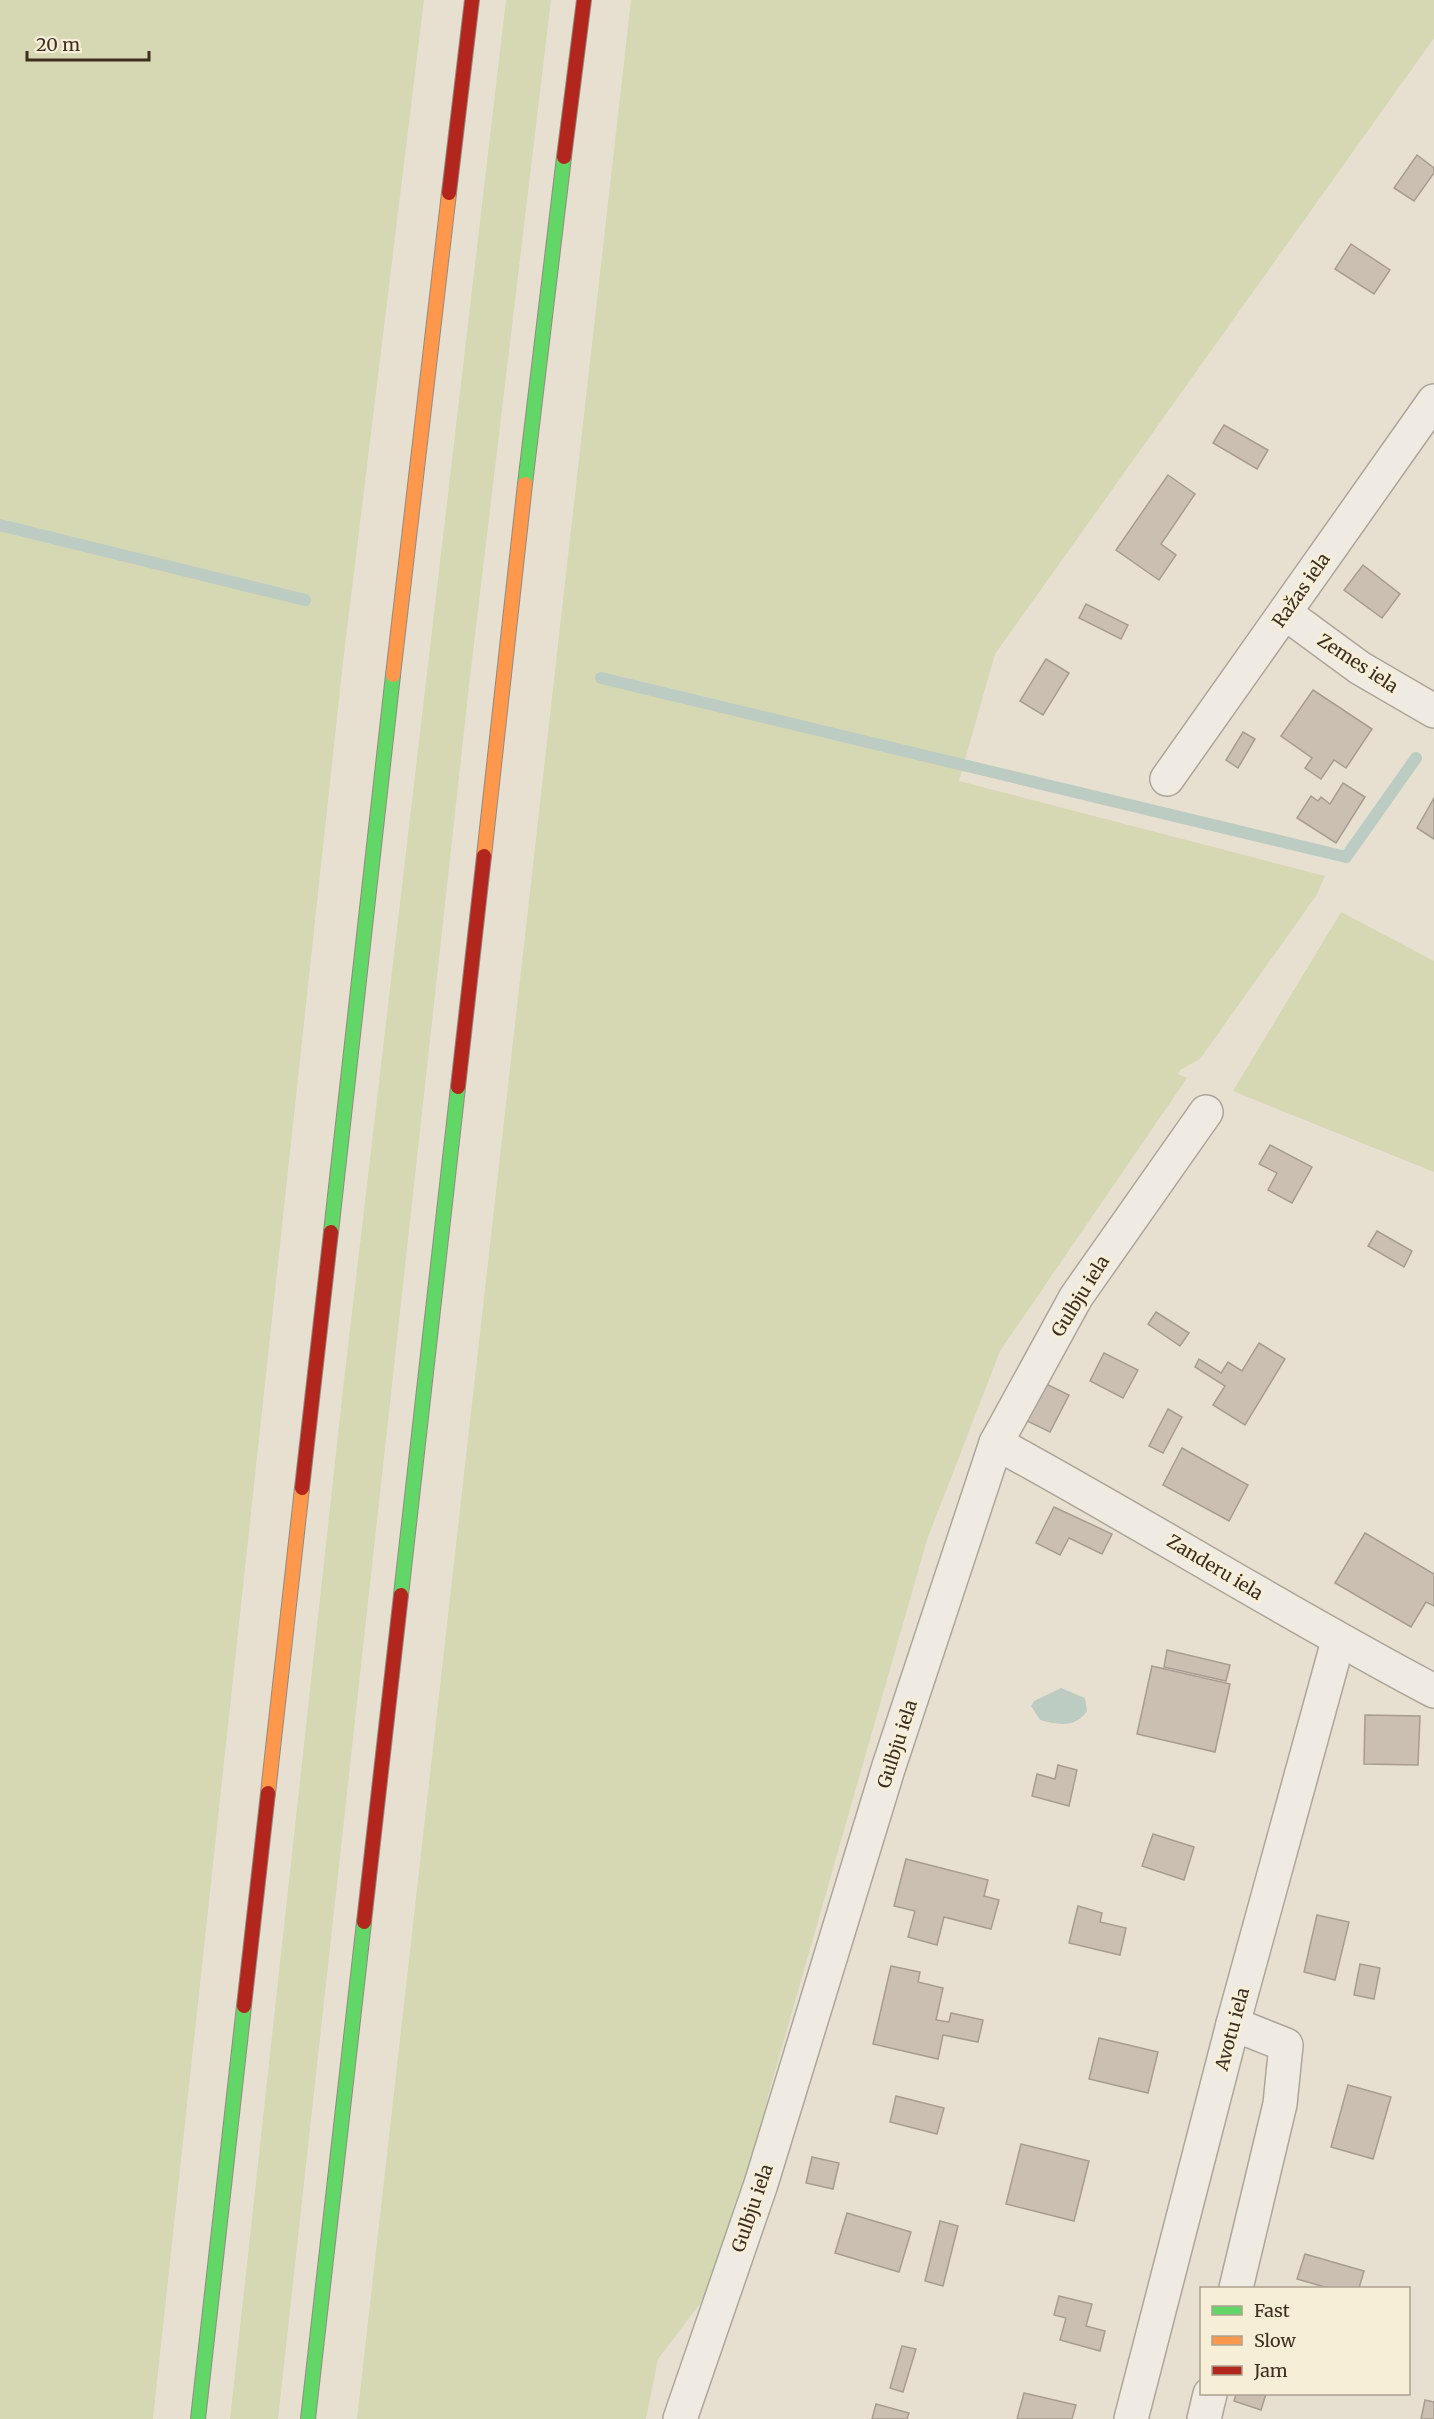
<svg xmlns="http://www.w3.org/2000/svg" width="1434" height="2419" viewBox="0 0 1434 2419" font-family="Merriweather,serif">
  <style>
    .green { fill: #d6d7b3 }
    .water { fill: #bcccc2 }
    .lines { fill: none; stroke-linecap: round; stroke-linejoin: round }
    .stream { stroke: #bcccc2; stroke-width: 12 }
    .building { fill: #cbbfb2; stroke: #a89c90; stroke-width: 1.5 }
    .street-casing { stroke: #ada599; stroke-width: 36 }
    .fast-casing { stroke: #928b80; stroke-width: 16 }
    .slow-casing { stroke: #928b80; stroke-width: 16 }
    .jam-casing { stroke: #928b80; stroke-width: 16 }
    .street { stroke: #efebe3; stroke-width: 33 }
    .fast { stroke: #63d668; stroke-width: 14 }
    .slow { stroke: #ff974d; stroke-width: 14 }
    .jam { stroke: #b3261e; stroke-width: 14 }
    .labels { text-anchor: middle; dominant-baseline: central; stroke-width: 6; stroke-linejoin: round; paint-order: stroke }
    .street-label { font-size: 18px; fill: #3d2e20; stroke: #f7eed8 }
  </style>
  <rect width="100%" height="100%" fill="#e7e0d1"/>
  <!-- green -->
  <g class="green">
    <path d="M 0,0 L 424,0 L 343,662 L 153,2419 L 0,2419 Z"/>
    <path d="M 506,0 L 551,0 L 470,677 L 278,2419 L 230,2419 L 343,1389 Z"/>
    <path d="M 631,0 L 1434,0 L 1434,38 L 995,654 L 959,781 L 1325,876 L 1316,896 L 1200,1059 L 1180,1070 L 1178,1074 L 1187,1078 L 1000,1351 L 927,1540 L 768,2096 L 757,2172 L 728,2267 L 658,2359 L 646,2419 L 357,2419 Z"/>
    <path d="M 1341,912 L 1434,961 L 1434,1172 L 1233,1091 Z"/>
  </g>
  <!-- water -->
  <path class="water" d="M 1061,1688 L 1085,1698 L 1087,1711 C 1076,1728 1058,1725 1040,1720 L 1031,1706 L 1034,1701 Z"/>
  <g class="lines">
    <!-- stream -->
    <g class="stream">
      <path d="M 0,525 L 305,600"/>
      <path d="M 601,678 L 1346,857 L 1416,758"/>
    </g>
  </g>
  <!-- building -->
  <g class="building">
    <path d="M 1417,155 L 1434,168 L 1434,173 L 1414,201 L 1394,188 Z"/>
    <path d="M 1351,244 L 1390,270 L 1374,294 L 1335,269 Z"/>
    <path d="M 1224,425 L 1268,450 L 1257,469 L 1213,443 Z"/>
    <path d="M 1168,475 L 1195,494 L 1161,544 L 1176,555 L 1159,580 L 1116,550 Z"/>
    <path d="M 1363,565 L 1400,594 L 1382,618 L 1344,590 Z"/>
    <path d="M 1086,604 L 1128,625 L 1121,639 L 1079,618 Z"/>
    <path d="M 1046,659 L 1069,673 L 1043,715 L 1020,701 Z"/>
    <path d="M 1313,690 L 1372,729 L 1346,768 L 1334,760 L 1321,779 L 1305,768 L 1312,758 L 1281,736 Z"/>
    <path d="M 1243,732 L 1255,739 L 1238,768 L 1226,760 Z"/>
    <path d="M 1343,783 L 1365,797 L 1336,843 L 1297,818 L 1311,796 L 1318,801 L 1321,797 L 1330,804 Z"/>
    <path d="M 1434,798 L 1434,839 L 1417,828 Z"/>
    <path d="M 1270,1145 L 1312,1167 L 1292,1203 L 1268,1190 L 1277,1173 L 1259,1164 Z"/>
    <path d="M 1377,1231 L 1412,1251 L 1404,1267 L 1368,1246 Z"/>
    <path d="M 1156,1312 L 1189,1333 L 1180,1346 L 1148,1324 Z"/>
    <path d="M 1259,1343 L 1285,1359 L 1245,1425 L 1213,1405 L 1225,1386 L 1195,1367 L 1199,1359 L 1221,1373 L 1228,1362 L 1242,1371 Z"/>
    <path d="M 1104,1353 L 1138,1370 L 1123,1398 L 1090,1381 Z"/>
    <path d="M 1042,1382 L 1069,1395 L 1050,1432 L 1023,1419 Z"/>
    <path d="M 1168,1409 L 1182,1417 L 1163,1453 L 1149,1446 Z"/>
    <path d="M 1182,1448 L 1248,1485 L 1229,1521 L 1163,1485 Z"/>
    <path d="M 1054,1507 L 1112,1534 L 1102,1554 L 1069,1538 L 1060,1555 L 1036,1543 Z"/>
    <path d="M 1365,1533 L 1434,1574 L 1434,1606 L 1426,1602 L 1411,1627 L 1335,1583 Z"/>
    <path d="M 1167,1650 L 1230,1665 L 1226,1681 L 1164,1667 Z"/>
    <path d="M 1152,1666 L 1230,1684 L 1215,1752 L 1137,1734 Z"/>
    <path d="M 1365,1715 L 1420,1716 L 1418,1765 L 1364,1764 Z"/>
    <path d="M 1058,1765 L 1077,1770 L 1069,1806 L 1032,1796 L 1037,1774 L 1055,1779 Z"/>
    <path d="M 1153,1834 L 1194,1847 L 1184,1880 L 1142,1866 Z"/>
    <path d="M 906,1859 L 988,1880 L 984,1896 L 999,1900 L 991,1929 L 944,1917 L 937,1945 L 908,1937 L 915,1911 L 894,1906 Z"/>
    <path d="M 1078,1906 L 1102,1913 L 1100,1922 L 1126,1928 L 1120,1955 L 1069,1943 Z"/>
    <path d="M 1317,1915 L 1349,1922 L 1335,1980 L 1304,1972 Z"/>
    <path d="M 1360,1964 L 1380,1968 L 1374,1999 L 1354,1995 Z"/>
    <path d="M 891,1966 L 920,1972 L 918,1982 L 943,1988 L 936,2020 L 949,2022 L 951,2013 L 983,2020 L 978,2042 L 943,2035 L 938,2059 L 873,2044 Z"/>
    <path d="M 1099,2038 L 1158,2052 L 1148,2093 L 1089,2079 Z"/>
    <path d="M 1348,2085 L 1391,2097 L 1373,2159 L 1331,2147 Z"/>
    <path d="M 896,2096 L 944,2108 L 937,2134 L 890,2122 Z"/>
    <path d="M 1021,2144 L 1089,2161 L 1074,2221 L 1006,2204 Z"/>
    <path d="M 812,2157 L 839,2163 L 833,2189 L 806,2183 Z"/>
    <path d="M 847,2213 L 911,2232 L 899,2272 L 835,2253 Z"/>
    <path d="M 940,2221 L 958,2226 L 943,2286 L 925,2281 Z"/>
    <path d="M 1305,2254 L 1364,2271 L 1359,2288 L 1328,2288 L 1297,2279 Z"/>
    <path d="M 1059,2296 L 1092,2304 L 1086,2326 L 1105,2331 L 1100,2351 L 1060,2340 L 1066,2318 L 1054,2315 Z"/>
    <path d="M 902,2346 L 916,2349 L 903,2392 L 890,2388 Z"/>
    <path d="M 1024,2393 L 1076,2405 L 1072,2419 L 1017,2419 Z"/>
    <path d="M 1236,2394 L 1266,2394 L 1261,2410 L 1234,2401 Z"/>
    <path d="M 1425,2400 L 1434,2402 L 1434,2419 L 1421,2419 Z"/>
    <path d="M 876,2404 L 909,2413 L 907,2419 L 872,2419 Z"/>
  </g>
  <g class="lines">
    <defs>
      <g id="street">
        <path d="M 1285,613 L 1360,668 L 1434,711"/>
        <path d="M 1167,779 L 1434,401"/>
        <path d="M 996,1443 C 1143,1523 1286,1613 1434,1691"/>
        <path d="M 1233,2024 L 1286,2045 L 1280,2104 L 1236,2288"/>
        <path d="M 680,2419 L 761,2184 L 888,1769 L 996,1443 L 1076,1297 L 1206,1112"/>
        <path d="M 1131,2419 L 1233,2024 L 1338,1641"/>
        <path d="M 1204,2419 L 1210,2394"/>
      </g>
      <g id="fast">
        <path d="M 525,484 L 564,157"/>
        <path d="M 331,1232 L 393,675"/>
        <path d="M 401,1595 L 458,1087"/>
        <path d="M 198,2419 L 244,2006"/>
        <path d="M 308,2419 L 364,1922"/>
      </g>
      <g id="slow">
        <path d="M 393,675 L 449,193"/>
        <path d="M 484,856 L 525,484"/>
        <path d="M 268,1793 L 302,1488"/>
      </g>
      <g id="jam">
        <path d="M 564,157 L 584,0"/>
        <path d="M 449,193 L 472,0"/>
        <path d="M 458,1087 L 484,856"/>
        <path d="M 302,1488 L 331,1232"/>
        <path d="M 364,1922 L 401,1595"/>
        <path d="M 244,2006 L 268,1793"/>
      </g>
    </defs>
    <!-- street casing -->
    <use href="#street" class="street-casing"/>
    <!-- fast casing -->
    <use href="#fast" class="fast-casing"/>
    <!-- slow casing -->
    <use href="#slow" class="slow-casing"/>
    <!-- jam casing -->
    <use href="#jam" class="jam-casing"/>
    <!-- street -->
    <use href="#street" class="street"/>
    <!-- fast -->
    <use href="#fast" class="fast"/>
    <!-- slow -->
    <use href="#slow" class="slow"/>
    <!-- jam -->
    <use href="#jam" class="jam"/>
  </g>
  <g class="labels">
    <!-- street labels -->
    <g class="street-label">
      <text transform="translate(1301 590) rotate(-55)">Ražas iela</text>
      <text transform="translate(1358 663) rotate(33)">Zemes iela</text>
      <text transform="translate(1080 1296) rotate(-58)">Gulbju iela</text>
      <text transform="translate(1215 1567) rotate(31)">Zanderu iela</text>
      <text transform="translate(897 1744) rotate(-72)">Gulbju iela</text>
      <text transform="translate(1232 2029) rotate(-75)">Avotu iela</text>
      <text transform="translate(752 2208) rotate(-71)">Gulbju iela</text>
    </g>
  </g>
  <!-- legend -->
  <rect x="1200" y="2287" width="210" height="108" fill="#f7eed8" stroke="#ada18e" stroke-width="1.5"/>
  <rect x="1212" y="2306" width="30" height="9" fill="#63d668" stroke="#ada18e" stroke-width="1.5"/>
  <text x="1254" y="2317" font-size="18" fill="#3d2e20">Fast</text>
  <rect x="1212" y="2336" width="30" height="9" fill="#ff974d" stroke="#ada18e" stroke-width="1.5"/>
  <text x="1254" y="2347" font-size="18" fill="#3d2e20">Slow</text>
  <rect x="1212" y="2366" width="30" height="9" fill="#b3261e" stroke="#ada18e" stroke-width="1.5"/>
  <text x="1254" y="2377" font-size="18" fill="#3d2e20">Jam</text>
  <!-- scale -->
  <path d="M27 51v9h122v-9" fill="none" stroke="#3d2e20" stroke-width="3"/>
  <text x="36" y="51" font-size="18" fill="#3d2e20" stroke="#f7eed8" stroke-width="4.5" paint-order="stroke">20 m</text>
</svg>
